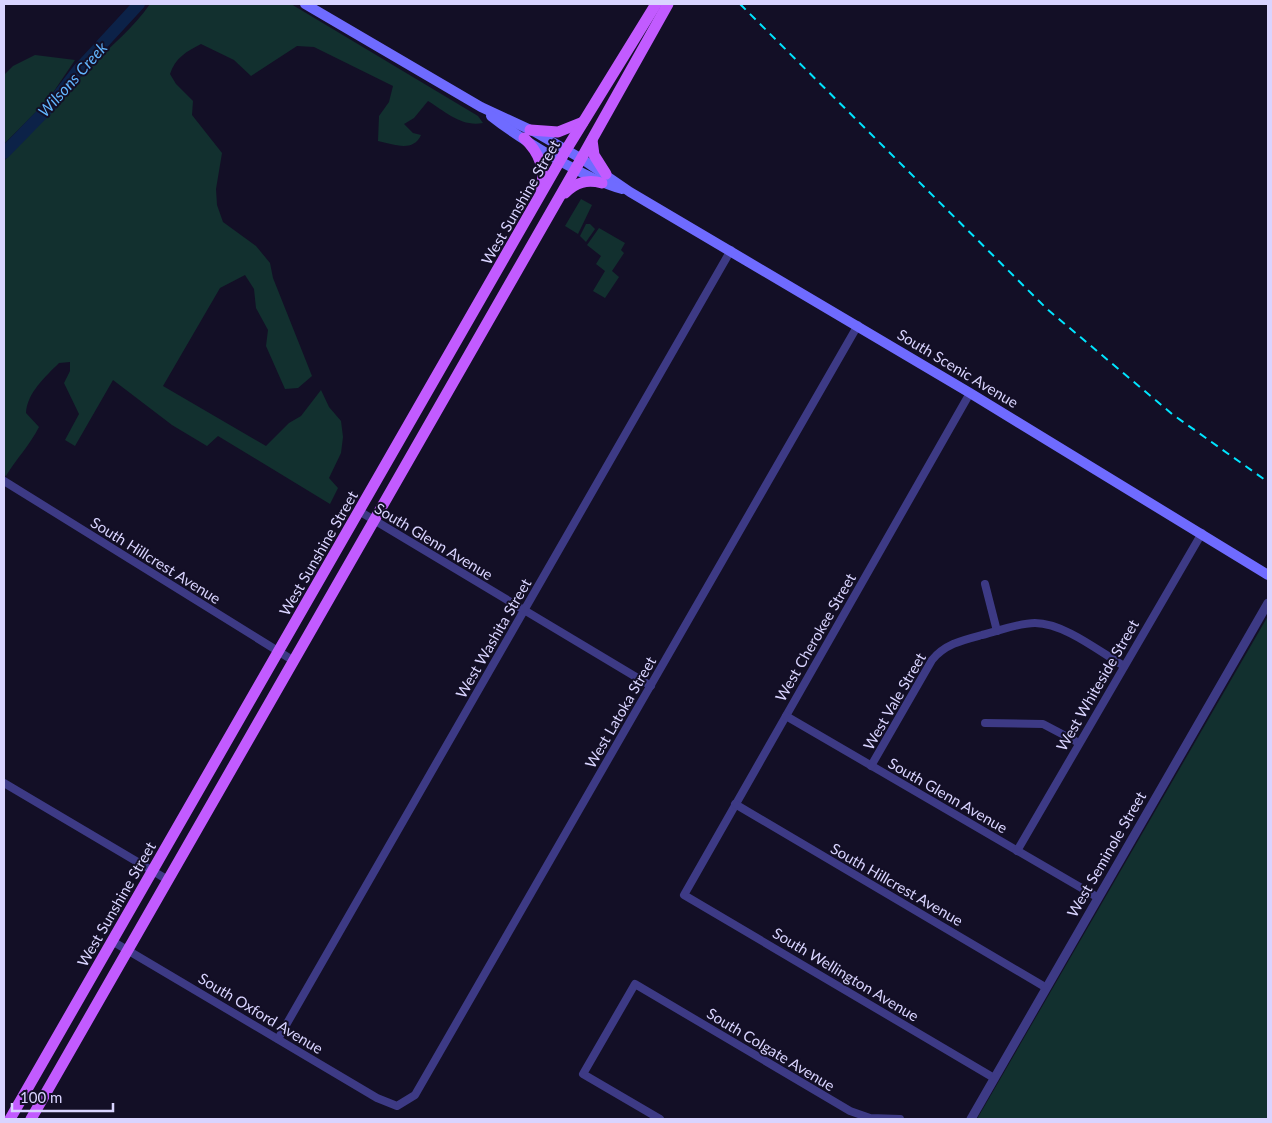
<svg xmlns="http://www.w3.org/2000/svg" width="1272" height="1123" viewBox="0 0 1272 1123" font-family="Lato,sans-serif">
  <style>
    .green { fill: #12302f }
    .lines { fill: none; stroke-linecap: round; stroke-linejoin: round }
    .river { stroke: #0c2248; stroke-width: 12 }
    .minor { stroke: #3d3a85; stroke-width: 8 }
    .tertiary { stroke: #3d3a85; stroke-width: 9 }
    .secondary { stroke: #6f6bff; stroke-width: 10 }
    .primary { stroke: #c25bff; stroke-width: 11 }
    .rail { stroke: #00e5ff; stroke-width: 2; stroke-dasharray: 8 6; stroke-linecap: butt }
    .labels { text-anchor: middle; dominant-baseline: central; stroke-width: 4; stroke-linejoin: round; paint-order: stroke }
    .street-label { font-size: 15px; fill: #d9d4ff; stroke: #130f26 }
    .water-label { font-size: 16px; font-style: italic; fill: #62b6ff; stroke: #130f26 }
  </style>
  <rect width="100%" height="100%" fill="#130f26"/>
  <!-- green -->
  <g class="green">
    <path d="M 150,4 L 291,4 L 478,116 L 483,123 C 461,127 446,112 428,101 L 414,118 L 404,124 L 413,133 L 421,135 C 413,153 393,144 378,141 L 379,116 L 389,102 L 393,86 L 314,47 L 297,46 L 251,76 L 234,60 L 201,44 C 187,51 175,58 170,74 L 176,84 L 193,101 L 192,115 L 222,153 L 216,189 L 217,205 L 223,222 L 256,246 L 270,263 L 273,278 L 312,376 L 298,388 L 285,389 L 266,346 L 268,330 L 256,308 L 254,289 L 245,275 L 220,288 L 163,386 L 266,446 L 289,423 L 301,416 L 321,390 L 329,407 L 341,421 L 343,437 L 341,453 L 329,478 L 338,488 L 330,504 L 218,436 L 207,446 L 172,425 L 113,380 L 75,446 L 65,440 L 79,414 L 64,383 L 70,371 L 70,362 L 59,363 C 45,377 27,393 26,413 L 39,427 C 30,445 16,459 6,476 L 4,475 L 4,161 C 34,130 62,96 92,65 C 112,45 134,27 150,4 Z"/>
    <path d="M 35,55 L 75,60 L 48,100 L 4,144 L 4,75 L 13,66 Z"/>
    <path d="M 581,199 L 592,205 L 578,234 L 565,226 Z"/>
    <path d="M 586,224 L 590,224 L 595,229 L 586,242 L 580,236 Z"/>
    <path d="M 599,228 L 625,243 L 621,250 L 624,253 L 612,271 L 619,277 L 605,298 L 593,291 L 605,271 L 596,264 L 601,256 L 587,245 Z"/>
    <path d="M 1268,616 L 1268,1119 L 977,1119 Z"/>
  </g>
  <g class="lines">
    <!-- river -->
    <path class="river" d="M 4,153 L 52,104 L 79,69 L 139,4"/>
    <!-- minor -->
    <g class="minor">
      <path d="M 970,393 L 684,895 L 994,1078"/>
      <path d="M 4,481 L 294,661"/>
      <path d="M 359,511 L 651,686"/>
      <path d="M 985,584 L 997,631"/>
      <path d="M 786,716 L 1097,897"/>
      <path d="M 985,723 L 1043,724 L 1079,743"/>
      <path d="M 871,766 L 932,660 C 945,644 963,640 982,635 C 999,631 1018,623 1035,623 C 1064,623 1100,652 1124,666"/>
      <path d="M 4,783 L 168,880"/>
      <path d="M 735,804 L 1045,987"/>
      <path d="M 1017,851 L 1202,533"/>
      <path d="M 112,941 L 377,1098 L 397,1106 L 415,1095 L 858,325"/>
      <path d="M 278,1039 L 731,250"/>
      <path d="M 660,1119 L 583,1074 L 635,984 L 850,1111 L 870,1118 L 900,1119"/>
    </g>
    <!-- tertiary -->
    <path class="tertiary" d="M 971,1119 L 1268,603"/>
    <!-- secondary -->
    <g class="secondary">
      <path d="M 305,4 L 481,107 L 535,132 L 582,159 L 630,192 L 970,393 L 1268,575"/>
      <path d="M 491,116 C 520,139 587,180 622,189"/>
    </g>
    <!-- primary -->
    <g class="primary">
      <path d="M 530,130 L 558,132 L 583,122"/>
      <path d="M 524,138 C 539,152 546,170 541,190"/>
      <path d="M 592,140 L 594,155 L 606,174"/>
      <path d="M 565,193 C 576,182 587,179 602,183"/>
      <path d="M 10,1119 L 566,150 L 656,4"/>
      <path d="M 31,1119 L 576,168 L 668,4"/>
    </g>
    <!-- rail -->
    <path class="rail" d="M 740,4 L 1047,309 L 1172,414 L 1268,482"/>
  </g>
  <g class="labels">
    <!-- street labels -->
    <g class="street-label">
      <text transform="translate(520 202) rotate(-60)">West Sunshine Street</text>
      <text transform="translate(958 368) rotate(31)">South Scenic Avenue</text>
      <text transform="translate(434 541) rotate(31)">South Glenn Avenue</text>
      <text transform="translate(318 553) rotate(-60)">West Sunshine Street</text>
      <text transform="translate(156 560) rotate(32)">South Hillcrest Avenue</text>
      <text transform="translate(815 637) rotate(-60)">West Cherokee Street</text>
      <text transform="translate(493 638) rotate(-60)">West Washita Street</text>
      <text transform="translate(1097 685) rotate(-60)">West Whiteside Street</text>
      <text transform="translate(894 701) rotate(-60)">West Vale Street</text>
      <text transform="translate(620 712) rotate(-60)">West Latoka Street</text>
      <text transform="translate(948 795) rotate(30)">South Glenn Avenue</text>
      <text transform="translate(1106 854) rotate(-60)">West Seminole Street</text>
      <text transform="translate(897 884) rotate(30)">South Hillcrest Avenue</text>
      <text transform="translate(116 904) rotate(-60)">West Sunshine Street</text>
      <text transform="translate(846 974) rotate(31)">South Wellington Avenue</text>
      <text transform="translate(261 1013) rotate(31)">South Oxford Avenue</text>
      <text transform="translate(771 1049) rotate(31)">South Colgate Avenue</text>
    </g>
    <!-- water labels -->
    <g class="water-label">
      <text transform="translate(72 79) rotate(-48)">Wilsons Creek</text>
    </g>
  </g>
  <!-- border -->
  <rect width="1272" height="1123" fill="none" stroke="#d9d4ff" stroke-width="10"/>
  <!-- scale -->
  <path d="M12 1103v8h101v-8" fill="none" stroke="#d9d4ff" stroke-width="2.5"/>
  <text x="20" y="1103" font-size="15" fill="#d9d4ff" stroke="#130f26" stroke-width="4" paint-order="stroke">100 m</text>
</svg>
